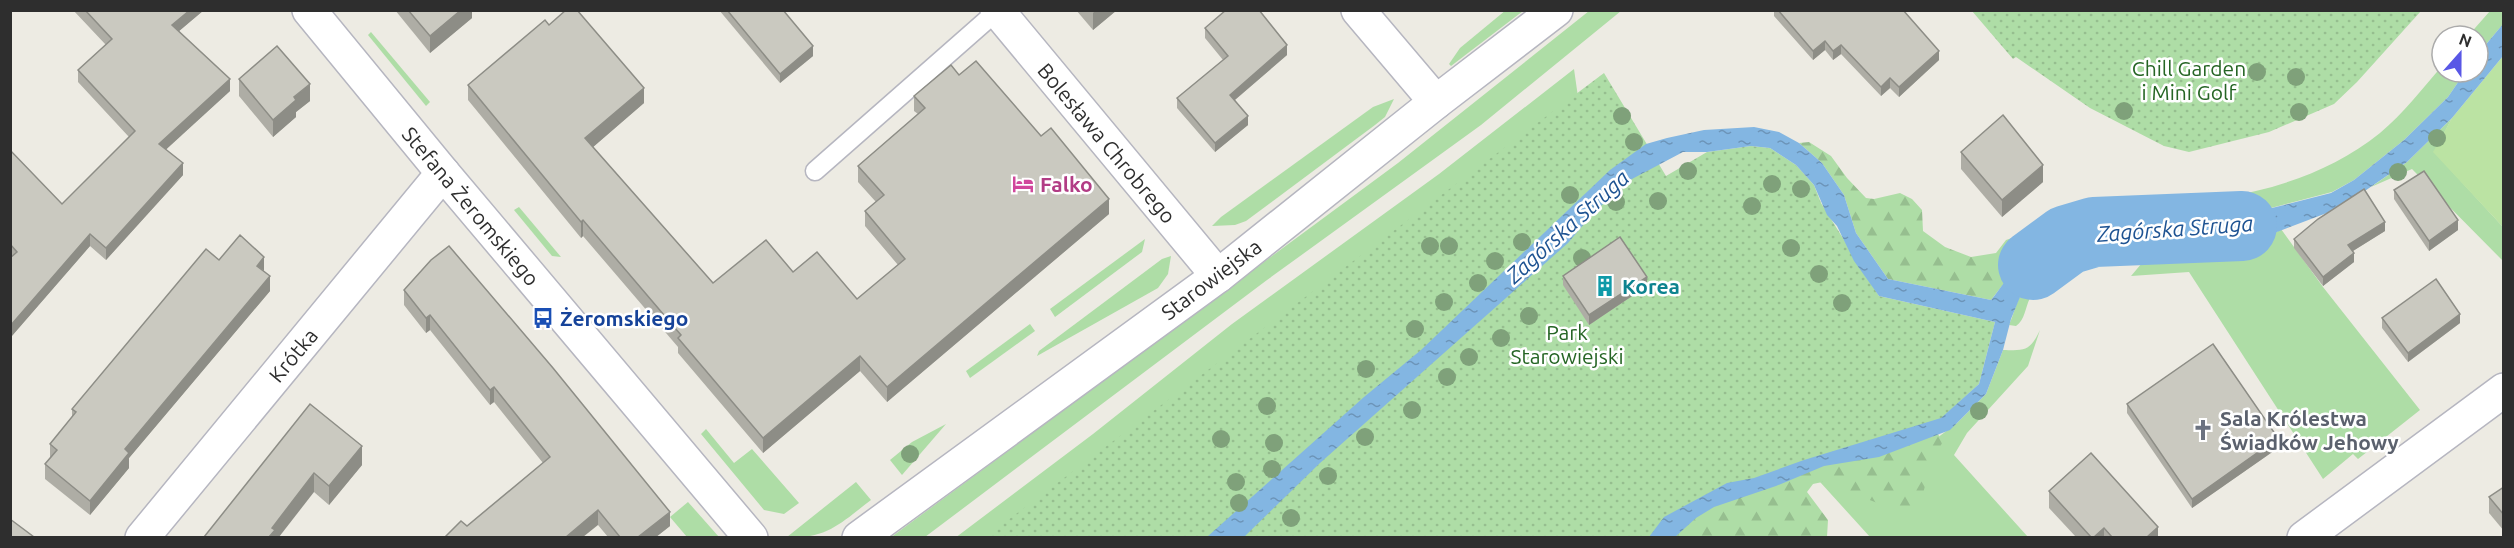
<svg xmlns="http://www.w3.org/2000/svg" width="2514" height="548" viewBox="0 0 2514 548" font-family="Ubuntu,sans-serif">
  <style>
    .grass { fill: #aedda6 }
    .forest { fill: url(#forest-firs) }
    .park { fill: url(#park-dots) }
    .pitch { fill: #bbe3a3 }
    .water { fill: url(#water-ripples) }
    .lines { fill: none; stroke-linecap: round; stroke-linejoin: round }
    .river { stroke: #83b6e2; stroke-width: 70 }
    .service-casing { stroke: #b6b6c0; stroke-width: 21 }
    .minor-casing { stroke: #b6b6c0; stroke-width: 36 }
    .tertiary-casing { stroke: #b6b6c0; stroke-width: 36 }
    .secondary-casing { stroke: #b6b6c0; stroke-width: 36 }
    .service { stroke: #fff; stroke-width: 18 }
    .minor { stroke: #fff; stroke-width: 33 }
    .tertiary { stroke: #fff; stroke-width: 33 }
    .secondary { stroke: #fff; stroke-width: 33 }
    .tree { fill: #7fa17a }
    .wall { fill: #aeada5 }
    .shaded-wall { fill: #8d8d86 }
    .building { fill: #cac9c0; stroke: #8d8d86; stroke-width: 1.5 }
    .labels { text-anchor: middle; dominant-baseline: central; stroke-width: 5; stroke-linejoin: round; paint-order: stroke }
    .park-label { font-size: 21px; fill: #256524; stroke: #fff }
    .street-label { font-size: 21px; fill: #2e2e2e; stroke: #fff }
    .hotel-label { font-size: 21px; font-weight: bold; fill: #b23c85; stroke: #fff; text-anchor: start }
    .culture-label { font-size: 21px; font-weight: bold; fill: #0d838f; stroke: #fff; text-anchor: start }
    .transit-label { font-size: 21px; font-weight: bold; fill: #164399; stroke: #fff; text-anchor: start }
    .worship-label { font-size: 21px; font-weight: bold; fill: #5b616d; stroke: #fff; text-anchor: start }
    .water-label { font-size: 22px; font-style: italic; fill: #1e5392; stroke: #fff }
  </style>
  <defs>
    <pattern id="forest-firs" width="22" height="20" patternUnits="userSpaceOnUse" patternTransform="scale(1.5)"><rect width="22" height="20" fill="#aedda6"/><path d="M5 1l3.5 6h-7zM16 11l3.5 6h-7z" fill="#96be8f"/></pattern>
    <pattern id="park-dots" width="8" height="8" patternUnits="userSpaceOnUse" patternTransform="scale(1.5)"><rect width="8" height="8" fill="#aedda6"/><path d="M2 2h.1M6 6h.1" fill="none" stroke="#96be8f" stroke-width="1.8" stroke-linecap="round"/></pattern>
    <pattern id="water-ripples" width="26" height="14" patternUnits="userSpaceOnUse" patternTransform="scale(1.5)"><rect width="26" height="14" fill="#83b6e2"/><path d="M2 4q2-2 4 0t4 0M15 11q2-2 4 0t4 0" fill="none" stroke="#6c94b8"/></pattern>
  </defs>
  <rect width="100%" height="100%" fill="#edebe3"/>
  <!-- grass -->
  <g class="grass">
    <path d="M 1506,10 L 1523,11 L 1451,66 L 1449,64 L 1460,48 Z"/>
    <path d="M 1589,11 L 1621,11 L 1481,125 L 1267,280 L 925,537 L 890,538 L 1398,163 Z"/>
    <path d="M 2490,11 L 2503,11 L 2503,24 L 2478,54 L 2478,36 L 2468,36 Z"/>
    <path d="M 371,32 L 430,102 L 426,106 L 368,35 Z"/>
    <path d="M 2442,66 L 2442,72 L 2465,72 L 2448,97 L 2404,140 L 2354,180 L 2332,192 L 2252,213 L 2202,214 L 2145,221 L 2143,213 L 2147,208 L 2157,205 C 2235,200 2317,184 2380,133 C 2403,114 2422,89 2442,66 Z"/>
    <path d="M 1574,69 L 1582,125 L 1102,537 L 955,538 L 1093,434 L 1232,324 L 1439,174 Z"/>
    <path d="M 1394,99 L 1385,117 L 1375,125 L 1246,221 L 1235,225 L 1212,226 L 1221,217 L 1373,107 Z"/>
    <path d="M 2452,118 L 2434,152 L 2503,227 L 2503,261 L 2412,169 L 2371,187 L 2407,162 Z"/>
    <path d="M 519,207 L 561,257 L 552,256 L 514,210 Z"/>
    <path d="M 2281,229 L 2323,287 L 2420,410 L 2358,459 L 2353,454 L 2323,479 L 2189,272 L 2131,276 L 2142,263 L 2147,240 L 2174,237 L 2208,240 L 2277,232 Z"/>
    <path d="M 1145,239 L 1142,252 L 1055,317 L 1050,309 Z"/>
    <path d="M 2121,241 L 2121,249 L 2116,254 C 2084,256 2067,255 2045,280 C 2040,286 2033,291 2030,298 C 2025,308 2025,320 2016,326 L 2009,325 C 2013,316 2015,307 2019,298 C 2032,273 2064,247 2093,243 C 2102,241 2112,242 2121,241 Z"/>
    <path d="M 1171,256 L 1168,274 L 1158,288 L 1037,356 L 1039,351 L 1162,259 Z"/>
    <path d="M 1030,324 L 1035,331 L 970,378 L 966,371 Z"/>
    <path d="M 2040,330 L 2028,366 L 1967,433 L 1954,455 L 2028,537 L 1870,537 L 1811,472 L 1937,438 L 1957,423 L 1986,394 L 2003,350 C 2025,351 2030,351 2040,330 Z"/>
    <path d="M 946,424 L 902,475 L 890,460 L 912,442 Z"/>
    <path d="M 706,429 L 734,463 L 752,449 L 799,503 L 784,514 L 764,510 L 701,434 Z"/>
    <path d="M 856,482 L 871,500 C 842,522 826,540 787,537 Z"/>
    <path d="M 688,502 L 719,537 L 687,537 L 670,517 Z"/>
  </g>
  <!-- forest -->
  <g class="forest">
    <path d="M 1809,142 L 1831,156 L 1847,178 L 1866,198 L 1874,199 L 1900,193 L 1912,199 L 1922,210 L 1923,231 L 1945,247 L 1971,257 L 1996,253 L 2006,240 L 2029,232 L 2043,220 L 2086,206 L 2101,205 L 2115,221 C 2051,225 2028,252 1991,300 L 1888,279 L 1856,233 L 1844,195 L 1822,163 L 1799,143 Z"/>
    <path d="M 1936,429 L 1942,443 L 1936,455 L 1933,473 L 1925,486 L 1917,516 L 1913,523 L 1888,507 L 1846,491 L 1827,481 L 1813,484 L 1807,492 L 1828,520 L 1827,537 L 1621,538 L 1623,528 Z"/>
  </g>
  <!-- park -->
  <g class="park">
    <path d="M 1972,11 L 2421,11 L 2357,82 L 2334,104 L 2269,132 L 2189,152 L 2164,146 L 2090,108 L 2016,57 L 2013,59 Z"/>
    <path d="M 1604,73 L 1666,176 L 1707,152 L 1751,146 L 1770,148 L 1796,165 L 1814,185 L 1821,203 L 1879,296 L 1995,322 L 1979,384 L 1941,419 L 1824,466 L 1714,507 L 1696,518 L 1675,537 L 984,538 Z"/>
  </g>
  <!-- pitch -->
  <path class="pitch" d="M 2503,56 L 2503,227 L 2433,152 L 2452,118 Z"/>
  <!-- water -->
  <g class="water">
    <path d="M 2503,24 L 2503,56 L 2452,118 L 2407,162 L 2340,208 L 2277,232 L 2208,240 L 2174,237 L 2147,240 L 2145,221 L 2202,214 L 2252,213 L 2331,193 L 2354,180 L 2404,140 L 2448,97 L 2465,72 L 2478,72 L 2478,54 Z"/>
    <path d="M 1754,127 L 1779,132 L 1799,143 L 1822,163 L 1844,195 L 1856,233 L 1888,279 L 1991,300 C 2001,288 2009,274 2020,263 C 2046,236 2081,220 2119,221 L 2121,241 L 2091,243 L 2074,249 L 2054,261 L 2035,277 L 2020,297 L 2011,319 L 2003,350 L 1986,394 L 1950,430 L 1879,457 L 1824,466 L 1776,486 L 1714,507 L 1696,518 L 1675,537 L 1649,537 L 1664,517 L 1727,483 L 1754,478 L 1804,460 L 1941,418 L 1979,384 L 1995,322 L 1879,296 L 1854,261 L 1837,226 L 1827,215 L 1814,185 L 1796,165 L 1770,148 L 1751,146 L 1707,152 L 1683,152 L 1632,179 L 1595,211 L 1568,243 L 1320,463 L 1244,537 L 1207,537 L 1364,397 L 1421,350 L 1610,170 L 1646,144 L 1667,138 L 1704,130 Z"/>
  </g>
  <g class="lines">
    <!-- river -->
    <path class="river" d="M 2033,265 L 2067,240 L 2094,232 L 2242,226"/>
    <defs>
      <path id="service" d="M 815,171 L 997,11"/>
      <g id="minor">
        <path d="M 997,10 L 1218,276"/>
        <path d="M 1358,10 L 1436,102"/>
        <path d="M 142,538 L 443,173"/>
        <path d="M 2304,538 L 2504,390"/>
      </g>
      <path id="tertiary" d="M 309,10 L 443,173 L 751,538"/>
      <path id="secondary" d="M 859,538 L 1218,276 L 1436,102 L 1556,10"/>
    </defs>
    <!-- service casing -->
    <use href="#service" class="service-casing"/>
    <!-- minor casing -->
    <use href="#minor" class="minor-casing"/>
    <!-- tertiary casing -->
    <use href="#tertiary" class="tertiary-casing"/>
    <!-- secondary casing -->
    <use href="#secondary" class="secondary-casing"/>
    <!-- service -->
    <use href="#service" class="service"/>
    <!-- minor -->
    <use href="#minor" class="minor"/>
    <!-- tertiary -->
    <use href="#tertiary" class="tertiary"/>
    <!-- secondary -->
    <use href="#secondary" class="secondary"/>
  </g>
  <!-- trees -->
  <g class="tree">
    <circle cx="2257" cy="72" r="9"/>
    <circle cx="2296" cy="77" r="9"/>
    <circle cx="2124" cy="111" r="9"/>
    <circle cx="2299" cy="112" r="9"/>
    <circle cx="1622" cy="116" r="9"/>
    <circle cx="2437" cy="138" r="9"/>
    <circle cx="1634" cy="142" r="9"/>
    <circle cx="1688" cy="171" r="9"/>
    <circle cx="2398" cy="172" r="9"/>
    <circle cx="1772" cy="184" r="9"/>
    <circle cx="1801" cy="189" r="9"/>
    <circle cx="1570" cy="195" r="9"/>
    <circle cx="1658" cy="201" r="9"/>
    <circle cx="1616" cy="202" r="9"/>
    <circle cx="1752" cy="206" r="9"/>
    <circle cx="1522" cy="242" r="9"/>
    <circle cx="1430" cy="246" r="9"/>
    <circle cx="1449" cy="246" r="9"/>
    <circle cx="1791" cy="248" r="9"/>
    <circle cx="1582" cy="258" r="9"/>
    <circle cx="1495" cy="261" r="9"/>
    <circle cx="1819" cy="274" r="9"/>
    <circle cx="1478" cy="283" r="9"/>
    <circle cx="1444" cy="302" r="9"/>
    <circle cx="1842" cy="303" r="9"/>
    <circle cx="1529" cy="316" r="9"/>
    <circle cx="1415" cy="329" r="9"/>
    <circle cx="1501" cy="338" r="9"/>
    <circle cx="1469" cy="357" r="9"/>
    <circle cx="1366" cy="369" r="9"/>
    <circle cx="1447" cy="377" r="9"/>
    <circle cx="1267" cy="406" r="9"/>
    <circle cx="1412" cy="410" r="9"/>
    <circle cx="1979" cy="411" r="9"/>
    <circle cx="1365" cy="437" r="9"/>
    <circle cx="1221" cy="439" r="9"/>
    <circle cx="1274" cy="443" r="9"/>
    <circle cx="910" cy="454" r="9"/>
    <circle cx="1272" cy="469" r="9"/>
    <circle cx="1328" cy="476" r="9"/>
    <circle cx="1236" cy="482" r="9"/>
    <circle cx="1239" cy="503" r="9"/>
    <circle cx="1291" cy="518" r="9"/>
  </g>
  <!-- wall -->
  <g class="wall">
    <path d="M 73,10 L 204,10 L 179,31 L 230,91 L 166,149 L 183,175 L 106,260 L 90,246 L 11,337 L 10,150 L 62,204 L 129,137 L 78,82 L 78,70 L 106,45 Z"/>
    <path d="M 395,10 L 472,10 L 472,18 L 430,53 Z"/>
    <path d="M 719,10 L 783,10 L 813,56 L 780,83 Z"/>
    <path d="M 1076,10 L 1117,10 L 1093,30 Z"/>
    <path d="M 1774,10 L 1903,10 L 1939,60 L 1899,97 L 1890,88 L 1881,96 L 1841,54 L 1833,60 L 1825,50 L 1813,60 L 1774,16 Z"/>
    <path d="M 549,25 L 644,103 L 593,147 L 713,283 L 793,272 L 857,299 L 898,265 L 865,226 L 865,211 L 876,202 L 858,182 L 858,166 L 918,114 L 914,111 L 914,96 L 959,75 L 1041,136 L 1109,214 L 887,402 L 860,371 L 763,453 L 678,353 L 678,347 L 583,236 L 581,238 L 468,100 L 468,85 Z"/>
    <path d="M 1205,28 L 1287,55 L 1235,100 L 1248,125 L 1215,152 L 1177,108 L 1177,98 L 1223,60 L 1205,38 Z"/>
    <path d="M 239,79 L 310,101 L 296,112 L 296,117 L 273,137 L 239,96 Z"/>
    <path d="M 1961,152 L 2043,182 L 2002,217 L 1961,169 Z"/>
    <path d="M 2394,190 L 2458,230 L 2429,251 L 2394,199 Z"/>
    <path d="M 2385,231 L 2353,251 L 2354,262 L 2323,286 L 2294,248 L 2294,239 Z"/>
    <path d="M 219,260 L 264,271 L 270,291 L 129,458 L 129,468 L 90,515 L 45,479 L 45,464 L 50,459 L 50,444 L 72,417 L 72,409 Z"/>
    <path d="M 1563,276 L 1647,286 L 1589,325 L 1563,285 Z"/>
    <path d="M 404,290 L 670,526 L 656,537 L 608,537 L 598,525 L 467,526 L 543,463 L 494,402 L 490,405 L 430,330 L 426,333 L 404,305 Z"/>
    <path d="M 2382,318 L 2460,323 L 2408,362 L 2382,328 Z"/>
    <path d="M 310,404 L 362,465 L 329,505 L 314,492 Z"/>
    <path d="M 2127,404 L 2278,448 L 2192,508 L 2127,413 Z"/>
    <path d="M 2504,487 L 2504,531 L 2489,513 L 2489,497 Z"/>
    <path d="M 2049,491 L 2158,537 L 2076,537 L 2049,508 Z"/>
  </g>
  <!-- shaded-wall -->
  <g class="shaded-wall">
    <path d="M 190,10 L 204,10 L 172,37 L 172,25 Z"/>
    <path d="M 461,10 L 472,10 L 472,18 L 430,53 L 430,36 Z"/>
    <path d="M 1096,10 L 1117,10 L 1093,30 L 1093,13 Z"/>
    <path d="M 1825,41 L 1825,50 L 1813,60 L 1813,51 Z"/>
    <path d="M 1287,45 L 1287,55 L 1230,104 L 1230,95 Z"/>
    <path d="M 1841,45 L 1841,54 L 1833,60 L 1833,51 Z"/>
    <path d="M 813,46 L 813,56 L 780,83 L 780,74 Z"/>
    <path d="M 1939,51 L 1939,60 L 1899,97 L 1899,87 Z"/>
    <path d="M 1890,78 L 1890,88 L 1881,96 L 1881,87 Z"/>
    <path d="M 230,79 L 230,91 L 159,156 L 159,144 Z"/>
    <path d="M 310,84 L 310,101 L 296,112 L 296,117 L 273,137 L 273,120 L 294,97 Z"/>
    <path d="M 644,88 L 644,103 L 585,154 L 585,138 Z"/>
    <path d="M 1248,116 L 1248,125 L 1215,152 L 1215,143 Z"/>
    <path d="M 183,163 L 183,175 L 106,260 L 106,248 Z"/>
    <path d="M 2043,165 L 2043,182 L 2002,217 L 2002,200 Z"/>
    <path d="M 1109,199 L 1109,214 L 887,402 L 887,387 Z"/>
    <path d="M 583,220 L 583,236 L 581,238 L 581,222 Z"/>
    <path d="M 2458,220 L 2458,230 L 2429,251 L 2429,241 Z"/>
    <path d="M 2385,222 L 2385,231 L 2348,254 L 2348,245 Z"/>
    <path d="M 90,234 L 90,246 L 11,337 L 11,325 Z"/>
    <path d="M 2354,253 L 2354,262 L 2323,286 L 2323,277 Z"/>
    <path d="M 264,257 L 264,271 L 257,266 Z"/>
    <path d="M 270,276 L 270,291 L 129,458 L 129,468 L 90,515 L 90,501 L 125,449 Z"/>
    <path d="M 1647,277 L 1647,286 L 1589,325 L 1589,315 Z"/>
    <path d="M 2460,314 L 2460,323 L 2408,362 L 2408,353 Z"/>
    <path d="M 430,315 L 430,330 L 426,333 L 426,318 Z"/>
    <path d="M 860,356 L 860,371 L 763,453 L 763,438 Z"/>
    <path d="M 494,387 L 494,402 L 490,405 L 490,390 Z"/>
    <path d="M 2278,438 L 2278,448 L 2192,508 L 2192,499 Z"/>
    <path d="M 362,446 L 362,465 L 329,505 L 329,486 Z"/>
    <path d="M 314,473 L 314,492 L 279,537 L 269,537 L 272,528 Z"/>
    <path d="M 598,510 L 598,525 L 583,537 L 566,537 Z"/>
    <path d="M 670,512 L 670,526 L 656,537 L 638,537 Z"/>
    <path d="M 2158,527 L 2158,537 L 2147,537 Z"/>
    <path d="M 2104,528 L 2104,537 L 2094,537 Z"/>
  </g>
  <!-- building -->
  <g class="building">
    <path d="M 85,10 L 190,10 L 172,25 L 230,79 L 159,144 L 183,163 L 106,248 L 90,234 L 11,325 L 10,258 L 17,252 L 10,244 L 10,150 L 62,204 L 135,131 L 78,70 L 112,39 Z"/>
    <path d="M 408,10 L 461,10 L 430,36 Z"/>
    <path d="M 566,10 L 577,10 L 644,88 L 585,138 L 713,283 L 766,240 L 793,272 L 817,252 L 857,299 L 905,259 L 865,211 L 884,195 L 858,166 L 925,108 L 914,96 L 951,65 L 959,75 L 976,61 L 1041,136 L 1051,128 L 1109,199 L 887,387 L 860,356 L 763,438 L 678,338 L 681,335 L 583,220 L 581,222 L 468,85 L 545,20 L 549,25 Z"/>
    <path d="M 727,10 L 783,10 L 813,46 L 780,74 Z"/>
    <path d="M 1226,10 L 1259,10 L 1287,45 L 1230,95 L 1248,116 L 1215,143 L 1177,98 L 1228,56 L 1205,28 Z"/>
    <path d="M 1778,10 L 1903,10 L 1939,51 L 1899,87 L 1890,78 L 1881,87 L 1841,45 L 1833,51 L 1825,41 L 1813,51 Z"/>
    <path d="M 277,46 L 310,84 L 294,97 L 296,100 L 273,120 L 239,79 Z"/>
    <path d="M 2003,115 L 2043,165 L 2002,200 L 1961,152 Z"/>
    <path d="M 2424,171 L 2458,220 L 2429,241 L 2394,190 Z"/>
    <path d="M 2364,189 L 2385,222 L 2348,245 L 2354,253 L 2323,277 L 2294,239 L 2318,219 Z"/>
    <path d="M 240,235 L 264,257 L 257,266 L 270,276 L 125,449 L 129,453 L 90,501 L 45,464 L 57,450 L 50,444 L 76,412 L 72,409 L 206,249 L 219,260 Z"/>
    <path d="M 1620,237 L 1647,277 L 1589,315 L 1563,276 Z"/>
    <path d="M 449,246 L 553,368 L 670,512 L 638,537 L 620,537 L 598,510 L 566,537 L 445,537 L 461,521 L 467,526 L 550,457 L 494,387 L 490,390 L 430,315 L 426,318 L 404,290 L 431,260 Z"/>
    <path d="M 2436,279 L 2460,314 L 2408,353 L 2382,318 Z"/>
    <path d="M 2213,344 L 2278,438 L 2192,499 L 2127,404 Z"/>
    <path d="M 310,404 L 362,446 L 329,486 L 314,473 L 272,528 L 275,530 L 269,537 L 204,537 Z"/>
    <path d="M 2091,453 L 2158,527 L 2147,537 L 2112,537 L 2104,528 L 2094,537 L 2091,537 L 2049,491 Z"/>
    <path d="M 2504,487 L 2504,515 L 2489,497 Z"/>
    <path d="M 10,519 L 34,537 L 10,537 Z"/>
  </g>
  <!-- icons -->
  <defs>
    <symbol id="hotel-bare" viewBox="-9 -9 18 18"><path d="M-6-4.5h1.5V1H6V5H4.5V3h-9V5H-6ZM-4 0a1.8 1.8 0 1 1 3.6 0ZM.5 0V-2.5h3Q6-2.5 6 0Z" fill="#d1479c" stroke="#fff" stroke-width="2.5" paint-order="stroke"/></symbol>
    <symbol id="building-bare" viewBox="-9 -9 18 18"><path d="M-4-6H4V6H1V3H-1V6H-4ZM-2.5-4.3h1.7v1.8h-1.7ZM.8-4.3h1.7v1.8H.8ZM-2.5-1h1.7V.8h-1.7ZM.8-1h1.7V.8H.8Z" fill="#0f9aa8" stroke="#fff" stroke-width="2.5" paint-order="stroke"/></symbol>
    <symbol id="bus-bare" viewBox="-9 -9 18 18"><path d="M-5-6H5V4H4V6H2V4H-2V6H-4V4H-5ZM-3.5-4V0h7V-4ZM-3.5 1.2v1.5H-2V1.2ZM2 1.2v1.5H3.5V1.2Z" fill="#1a4fb4" stroke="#fff" stroke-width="2.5" paint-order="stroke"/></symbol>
    <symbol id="church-bare" viewBox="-9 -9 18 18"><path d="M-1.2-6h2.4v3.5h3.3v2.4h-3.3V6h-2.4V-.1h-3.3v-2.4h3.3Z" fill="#6b7280" stroke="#fff" stroke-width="2.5" paint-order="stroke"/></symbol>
  </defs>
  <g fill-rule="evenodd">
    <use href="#hotel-bare" x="1008" y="169" width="30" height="30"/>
    <use href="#building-bare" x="1590" y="271" width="30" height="30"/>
    <use href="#bus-bare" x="528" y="303" width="30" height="30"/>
    <use href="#church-bare" x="2188" y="415" width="30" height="30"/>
  </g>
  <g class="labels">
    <!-- park labels -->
    <g class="park-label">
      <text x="2189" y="68">Chill Garden<tspan x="2189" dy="24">i Mini Golf</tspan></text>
      <text x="1567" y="332">Park<tspan x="1567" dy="24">Starowiejski</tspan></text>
    </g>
    <!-- street labels -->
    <g class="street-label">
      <text transform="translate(1107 143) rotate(50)">Bolesława Chrobrego</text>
      <text transform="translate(471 206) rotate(50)">Stefana Żeromskiego</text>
      <text transform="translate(1211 279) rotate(-37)">Starowiejska</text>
      <text transform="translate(293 355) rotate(-50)">Krótka</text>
    </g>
    <!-- hotel labels -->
    <g class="hotel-label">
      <text x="1040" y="184">Falko</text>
    </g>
    <!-- culture labels -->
    <g class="culture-label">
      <text x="1622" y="286">Korea</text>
    </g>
    <!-- transit labels -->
    <g class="transit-label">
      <text x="560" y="318">Żeromskiego</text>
    </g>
    <!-- worship labels -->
    <g class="worship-label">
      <text x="2220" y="418">Sala Królestwa<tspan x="2220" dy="24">Świadków Jehowy</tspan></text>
    </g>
    <!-- water labels -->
    <g class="water-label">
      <text transform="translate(1567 226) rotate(-42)">Zagórska Struga</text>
      <text transform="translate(2175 228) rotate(-4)">Zagórska Struga</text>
    </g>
  </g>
  <!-- border -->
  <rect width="2514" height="548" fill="none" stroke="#2e2e2e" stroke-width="24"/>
  <!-- north arrow -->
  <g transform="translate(2460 54) rotate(21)"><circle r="28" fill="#ffffff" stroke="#ababab" stroke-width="1.5"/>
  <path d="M0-4.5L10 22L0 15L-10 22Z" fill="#5957e6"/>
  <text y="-9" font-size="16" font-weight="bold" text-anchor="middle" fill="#2e2e2e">N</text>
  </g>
</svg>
